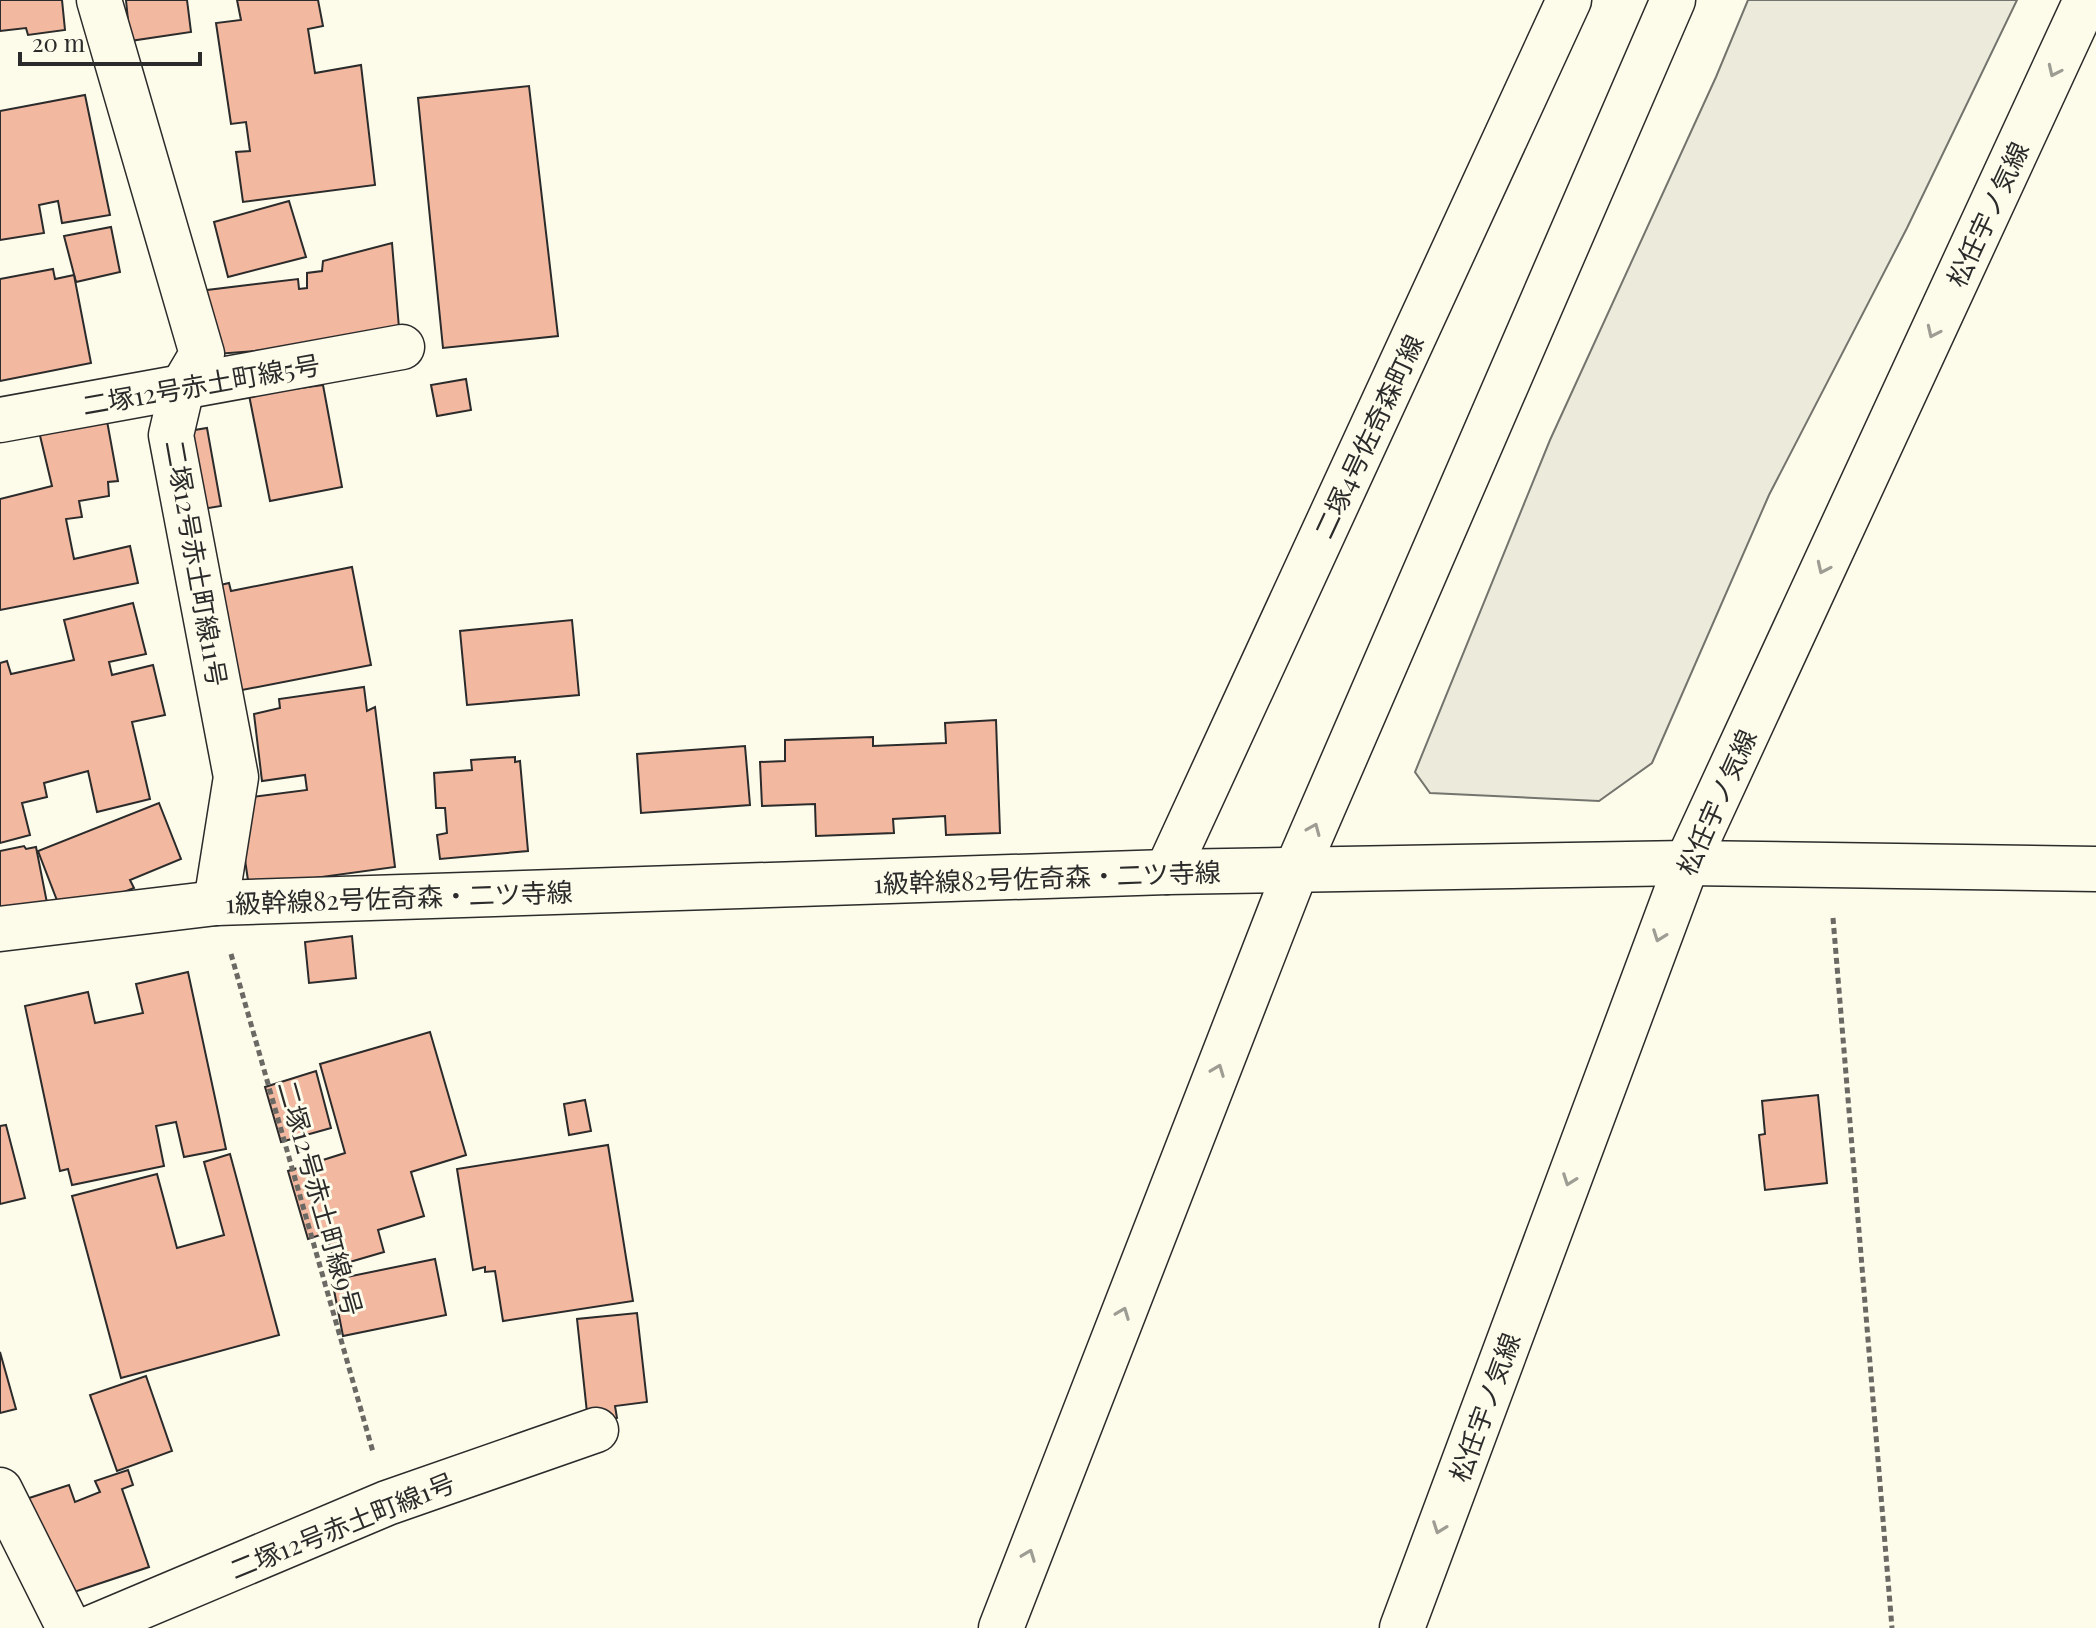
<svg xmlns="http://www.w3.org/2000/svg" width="2096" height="1628" viewBox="0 0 2096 1628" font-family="'Playfair Display','Noto Sans JP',serif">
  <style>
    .green { fill: #ecebdb; stroke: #74746e; stroke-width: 2 }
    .building { fill: #f2b8a0; stroke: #2b2b2b; stroke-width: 2 }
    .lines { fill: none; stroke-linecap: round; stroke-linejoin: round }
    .street-casing { stroke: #2b2b2b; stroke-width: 47 }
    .primary-casing { stroke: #2b2b2b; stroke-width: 47 }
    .path { stroke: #6a6964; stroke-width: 5; stroke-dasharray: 6 4; stroke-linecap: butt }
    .street { stroke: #fdfbea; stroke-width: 44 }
    .primary { stroke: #fdfbea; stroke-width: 44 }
    .oneway { stroke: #9e9d94 }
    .labels { text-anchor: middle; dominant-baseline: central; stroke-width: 6; stroke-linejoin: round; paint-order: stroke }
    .street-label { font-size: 26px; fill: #2b2b2b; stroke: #fdfbea }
  </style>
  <rect width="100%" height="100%" fill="#fdfbea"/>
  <!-- green -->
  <path class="green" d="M 1748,0 L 2017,0 L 1907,228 L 1769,495 L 1652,763 L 1599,801 L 1430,793 L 1415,772 L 1550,440 L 1716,77 Z"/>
  <!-- building -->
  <g class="building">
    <path d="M 0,0 L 62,0 L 65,30 L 28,35 L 26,28 L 0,31 Z"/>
    <path d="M 126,0 L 187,0 L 191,32 L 130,41 Z"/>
    <path d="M 237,0 L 318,0 L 323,26 L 308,29 L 315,73 L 361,65 L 375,185 L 243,202 L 236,152 L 250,151 L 246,122 L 231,124 L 216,23 L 241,20 Z"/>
    <path d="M 529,86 L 558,336 L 443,348 L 418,98 Z"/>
    <path d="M 85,95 L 110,215 L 62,223 L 58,201 L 39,205 L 44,233 L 0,240 L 0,111 Z"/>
    <path d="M 289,201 L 306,257 L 228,277 L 214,222 Z"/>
    <path d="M 111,227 L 120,272 L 76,282 L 64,236 Z"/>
    <path d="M 392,243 L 400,340 L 189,356 L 191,292 L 298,279 L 299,289 L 307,288 L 307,273 L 322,271 L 323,261 Z"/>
    <path d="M 53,269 L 55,279 L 74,275 L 91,363 L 0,381 L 0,279 Z"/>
    <path d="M 466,379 L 471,410 L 437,416 L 431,385 Z"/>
    <path d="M 323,385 L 342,487 L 270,501 L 249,395 Z"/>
    <path d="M 105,410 L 118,481 L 108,482 L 109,496 L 79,501 L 82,517 L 66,519 L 74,559 L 130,546 L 138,583 L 0,610 L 0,499 L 52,486 L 37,423 Z"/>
    <path d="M 207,428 L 221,506 L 178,513 L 164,435 Z"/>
    <path d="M 352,567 L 371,665 L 211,696 L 194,591 L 229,583 L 231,591 Z"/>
    <path d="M 133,603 L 146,654 L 109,662 L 112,675 L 153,665 L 165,715 L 132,722 L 150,799 L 97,812 L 88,771 L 44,783 L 47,797 L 22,803 L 30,835 L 0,843 L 0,663 L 7,661 L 11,674 L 74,660 L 64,620 Z"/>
    <path d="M 572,620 L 579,695 L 467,705 L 460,631 Z"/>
    <path d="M 364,687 L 367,711 L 375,707 L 395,867 L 249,887 L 236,799 L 307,790 L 305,775 L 262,781 L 254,714 L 280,708 L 279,699 Z"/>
    <path d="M 996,720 L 1000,833 L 946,835 L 945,816 L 893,819 L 894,833 L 816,836 L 815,804 L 762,806 L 760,762 L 785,761 L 785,740 L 873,737 L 873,746 L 946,743 L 945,723 Z"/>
    <path d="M 745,746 L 750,805 L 641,813 L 637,754 Z"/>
    <path d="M 515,757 L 515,762 L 520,761 L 528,851 L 440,859 L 437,835 L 447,833 L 445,808 L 436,808 L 434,773 L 472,770 L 471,760 Z"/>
    <path d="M 159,803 L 181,859 L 130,880 L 134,888 L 63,916 L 38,851 Z"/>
    <path d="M 24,846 L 26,849 L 36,847 L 49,913 L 0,923 L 0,851 Z"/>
    <path d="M 352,936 L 356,978 L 309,983 L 305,942 Z"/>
    <path d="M 188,972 L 226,1149 L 184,1157 L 176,1122 L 156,1126 L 164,1166 L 72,1185 L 68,1169 L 60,1171 L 25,1006 L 88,992 L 95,1023 L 143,1013 L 136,984 Z"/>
    <path d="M 430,1032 L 466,1155 L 411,1172 L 424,1216 L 378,1230 L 384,1252 L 336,1266 L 326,1233 L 308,1239 L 288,1171 L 345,1153 L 320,1064 Z"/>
    <path d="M 316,1071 L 331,1128 L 281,1142 L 265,1087 Z"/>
    <path d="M 1818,1095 L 1827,1183 L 1765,1190 L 1759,1135 L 1765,1134 L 1762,1101 Z"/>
    <path d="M 585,1100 L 591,1131 L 569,1135 L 564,1104 Z"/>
    <path d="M 6,1125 L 25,1198 L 0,1204 L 0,1126 Z"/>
    <path d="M 608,1145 L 633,1301 L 503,1321 L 495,1271 L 485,1272 L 485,1267 L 473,1270 L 457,1169 Z"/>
    <path d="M 230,1154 L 279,1335 L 121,1378 L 72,1196 L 157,1174 L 177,1248 L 224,1235 L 204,1162 Z"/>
    <path d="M 435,1259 L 446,1315 L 343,1336 L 332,1280 Z"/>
    <path d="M 637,1313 L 647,1402 L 615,1406 L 617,1418 L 588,1422 L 577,1319 Z"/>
    <path d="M 0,1352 L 16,1409 L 0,1413 Z"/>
    <path d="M 146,1376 L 172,1451 L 117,1471 L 90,1395 Z"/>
    <path d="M 128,1470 L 133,1485 L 122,1489 L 149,1567 L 53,1599 L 20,1501 L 69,1485 L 75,1502 L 100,1492 L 95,1481 Z"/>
  </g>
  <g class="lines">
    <defs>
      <g id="street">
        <path d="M 99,0 L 202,354 L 182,388 L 171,435 L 236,777 L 216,903"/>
        <path d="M 0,420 L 402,347"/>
        <path d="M 1167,872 L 1569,0"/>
        <path d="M 0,929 L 216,903 L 1167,872 L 1687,863 L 2096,869"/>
        <path d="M 0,1490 L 69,1628"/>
        <path d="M 91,1628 L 387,1503 L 596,1430"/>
      </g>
      <g id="primary">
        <path d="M 1001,1628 L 1296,870 L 1673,0"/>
        <path d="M 1402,1628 L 1687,863 L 2086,0"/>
      </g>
    </defs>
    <!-- street casing -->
    <use href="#street" class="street-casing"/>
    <!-- primary casing -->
    <use href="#primary" class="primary-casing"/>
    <!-- path -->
    <g class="path">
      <path d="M 1833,918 L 1892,1628"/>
      <path d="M 231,954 L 373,1452"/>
    </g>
    <!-- street -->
    <use href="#street" class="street"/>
    <!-- primary -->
    <use href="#primary" class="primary"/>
  </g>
  <!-- one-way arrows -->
  <defs><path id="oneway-chevron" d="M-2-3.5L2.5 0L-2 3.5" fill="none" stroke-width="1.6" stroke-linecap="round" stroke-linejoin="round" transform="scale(2)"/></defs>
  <g class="oneway">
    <use href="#oneway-chevron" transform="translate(2054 71) rotate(115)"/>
    <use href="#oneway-chevron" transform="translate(1933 332) rotate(115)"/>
    <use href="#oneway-chevron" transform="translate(1823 568) rotate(115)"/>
    <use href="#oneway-chevron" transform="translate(1314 829) rotate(-67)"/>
    <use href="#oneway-chevron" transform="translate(1659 936) rotate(110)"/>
    <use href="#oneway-chevron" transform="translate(1218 1070) rotate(-69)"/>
    <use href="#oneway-chevron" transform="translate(1569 1180) rotate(110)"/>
    <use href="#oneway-chevron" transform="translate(1123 1313) rotate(-69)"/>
    <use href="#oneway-chevron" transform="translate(1439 1528) rotate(110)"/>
    <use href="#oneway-chevron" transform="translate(1029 1555) rotate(-69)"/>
  </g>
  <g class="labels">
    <!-- street labels -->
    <g class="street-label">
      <text transform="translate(1987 214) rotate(-65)">松任宇ノ気線</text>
      <text transform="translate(201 384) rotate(-10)">二塚12号赤土町線5号</text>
      <text transform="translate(1368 436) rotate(-65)">二塚4号佐奇森町線</text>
      <text transform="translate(197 563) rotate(80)">二塚12号赤土町線11号</text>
      <text transform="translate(1716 802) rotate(-66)">松任宇ノ気線</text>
      <text transform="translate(1047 877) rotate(-2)">1級幹線82号佐奇森・二ツ寺線</text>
      <text transform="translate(399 897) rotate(-2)">1級幹線82号佐奇森・二ツ寺線</text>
      <text transform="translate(321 1198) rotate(74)">二塚12号赤土町線9号</text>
      <text transform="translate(1484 1407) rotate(-70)">松任宇ノ気線</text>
      <text transform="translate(342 1525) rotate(-22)">二塚12号赤土町線1号</text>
    </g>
  </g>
  <!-- scale -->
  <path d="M20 52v12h180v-12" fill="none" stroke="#2b2b2b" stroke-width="4"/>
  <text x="32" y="52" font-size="24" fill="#2b2b2b" stroke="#fdfbea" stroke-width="6" paint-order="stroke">20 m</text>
</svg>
